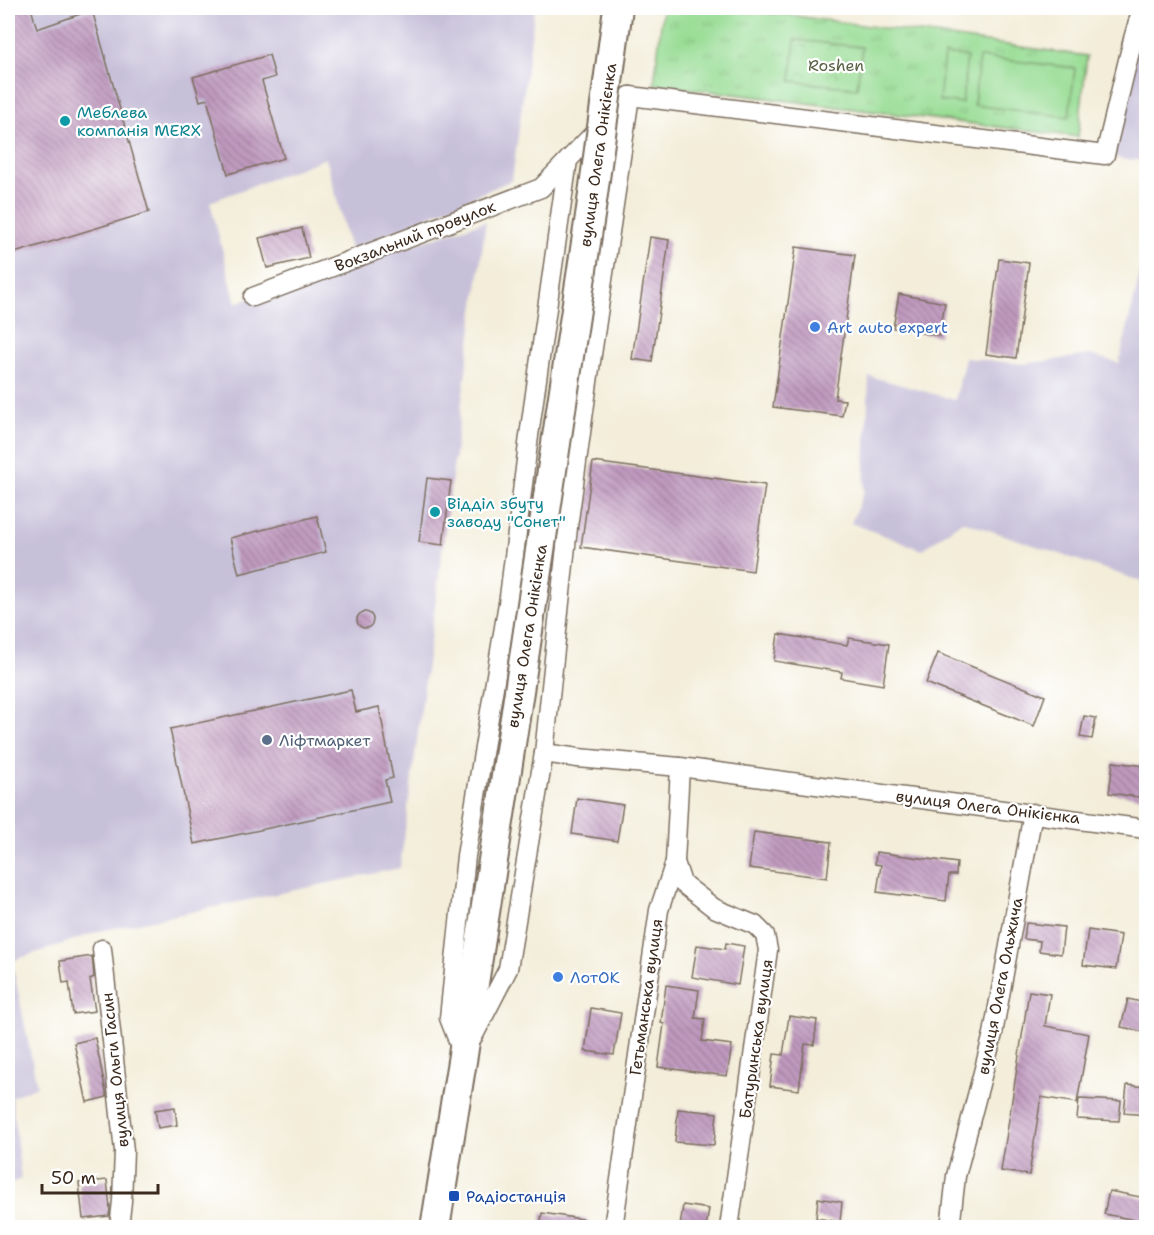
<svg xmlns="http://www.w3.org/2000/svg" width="1154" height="1235" viewBox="0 0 1154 1235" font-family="'Shantell Sans',sans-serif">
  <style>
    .industrial { fill: #c7c0d9 }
    .grass { fill: url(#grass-tufts); stroke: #6a845a; stroke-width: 1.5 }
    .park { fill: url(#park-crowns); stroke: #6a845a; stroke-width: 1.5 }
    .pitch { fill: #99dd95; stroke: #6a845a; stroke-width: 1.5 }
    .building { fill: url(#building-back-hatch) }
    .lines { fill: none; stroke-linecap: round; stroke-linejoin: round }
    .street-casing { stroke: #7b6e5f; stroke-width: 21 }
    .primary-casing { stroke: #7b6e5f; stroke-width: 32 }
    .street { stroke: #fff; stroke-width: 18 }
    .primary { stroke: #fff; stroke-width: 28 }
    .primary-bridge-casing { stroke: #7b6e5f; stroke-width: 32; stroke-linecap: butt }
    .primary-bridge { stroke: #fff; stroke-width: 28 }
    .culture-dot { fill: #0f9aa8; stroke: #fff; stroke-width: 2 }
    .shop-dot { fill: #3f7fe0; stroke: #fff; stroke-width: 2 }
    .service-dot { fill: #5c6f8a; stroke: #fff; stroke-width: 2 }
    .transit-dot { fill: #1a4fb4; stroke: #fff; stroke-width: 2 }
    .labels { text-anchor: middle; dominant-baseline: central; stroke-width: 4.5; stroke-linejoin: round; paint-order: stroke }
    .park-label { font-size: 16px; fill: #576042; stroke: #fff }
    .culture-label { font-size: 16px; fill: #0d838f; stroke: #fff; text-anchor: start }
    .street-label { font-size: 16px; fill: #3b2a1e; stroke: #fff }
    .shop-label { font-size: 16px; fill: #366cbe; stroke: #fff; text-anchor: start }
    .service-label { font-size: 16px; fill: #4e5e75; stroke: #fff; text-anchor: start }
    .transit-label { font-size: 16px; fill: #164399; stroke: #fff; text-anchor: start }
  </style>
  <defs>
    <pattern id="grass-tufts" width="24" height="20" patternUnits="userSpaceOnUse" patternTransform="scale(1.5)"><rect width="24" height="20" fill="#99dd95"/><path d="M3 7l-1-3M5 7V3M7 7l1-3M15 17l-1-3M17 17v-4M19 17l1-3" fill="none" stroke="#85be80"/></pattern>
    <pattern id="park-crowns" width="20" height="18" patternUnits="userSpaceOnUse" patternTransform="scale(1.5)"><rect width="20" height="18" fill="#99dd95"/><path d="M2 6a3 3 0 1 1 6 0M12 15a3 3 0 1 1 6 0" fill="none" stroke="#85be80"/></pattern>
    <pattern id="building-back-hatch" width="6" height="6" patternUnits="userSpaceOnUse" patternTransform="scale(1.5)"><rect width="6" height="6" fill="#c09abf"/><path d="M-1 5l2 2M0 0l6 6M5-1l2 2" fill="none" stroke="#9d7e9b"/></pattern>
  </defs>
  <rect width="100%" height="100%" fill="#fff"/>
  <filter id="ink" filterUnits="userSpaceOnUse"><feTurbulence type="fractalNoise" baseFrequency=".0167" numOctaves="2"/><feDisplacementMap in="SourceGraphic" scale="12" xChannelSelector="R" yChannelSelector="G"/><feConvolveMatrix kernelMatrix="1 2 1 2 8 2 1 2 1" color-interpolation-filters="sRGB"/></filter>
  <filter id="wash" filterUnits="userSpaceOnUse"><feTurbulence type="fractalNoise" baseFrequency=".008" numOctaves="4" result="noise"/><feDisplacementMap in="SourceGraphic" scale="24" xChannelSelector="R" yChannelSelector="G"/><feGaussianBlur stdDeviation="1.35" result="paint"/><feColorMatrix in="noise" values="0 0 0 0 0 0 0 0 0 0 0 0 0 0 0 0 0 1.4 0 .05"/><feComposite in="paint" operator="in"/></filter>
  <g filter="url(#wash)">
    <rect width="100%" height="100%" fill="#f3edd9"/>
    <!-- industrial -->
    <g class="industrial">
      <path d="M 8,8 L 535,8 L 512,180 L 350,250 L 326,158 L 210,202 L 236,303 L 486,221 L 400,868 L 100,931 L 12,961 L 37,1086 L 12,1097 L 21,1179 L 8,1185 Z"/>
      <path d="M 1146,8 L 1146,160 L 1127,160 L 1105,155 Z"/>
      <path d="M 1145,253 L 1146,254 L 1146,583 L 962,521 L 922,550 L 851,523 L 864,491 L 869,376 L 955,400 L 965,358 L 1024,364 L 1090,355 L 1119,363 Z"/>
    </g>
    <!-- grass -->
    <path class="grass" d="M 663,8 L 738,8 L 1087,56 L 1078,137 L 654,84 Z"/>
    <!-- park -->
    <path class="park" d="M 795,40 L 862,47 L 857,88 L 791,81 Z"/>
    <!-- pitch -->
    <g class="pitch">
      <path d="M 944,54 L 967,57 L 962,103 L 939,101 Z"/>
      <path d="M 979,57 L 1075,68 L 1069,117 L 974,105 Z"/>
    </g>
    <g id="blocks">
      <!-- building -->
      <g class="building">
        <path d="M 8,8 L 31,8 L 37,29 L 92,10 L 149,212 L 8,255 Z"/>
        <path d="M 269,55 L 275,77 L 262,81 L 284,158 L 228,174 L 207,99 L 200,101 L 193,77 Z"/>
        <path d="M 302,228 L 309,258 L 267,268 L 259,238 Z"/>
        <path d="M 650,237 L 669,240 L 652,362 L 632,359 Z"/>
        <path d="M 796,247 L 855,255 L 835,399 L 845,400 L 842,416 L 773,407 Z"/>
        <path d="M 999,259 L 1029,263 L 1016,358 L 986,354 Z"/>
        <path d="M 899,294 L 945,303 L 939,336 L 893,328 Z"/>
        <path d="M 593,462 L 765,485 L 753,571 L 581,547 Z"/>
        <path d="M 427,478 L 451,481 L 443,545 L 419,542 Z"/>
        <path d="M 317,516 L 326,552 L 239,574 L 230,538 Z"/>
        <circle cx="365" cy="620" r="8"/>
        <path d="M 778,634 L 847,645 L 849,638 L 889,644 L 883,685 L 841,678 L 842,672 L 774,661 Z"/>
        <path d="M 938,653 L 1045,696 L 1034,726 L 926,683 Z"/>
        <path d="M 351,690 L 356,712 L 379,707 L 393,778 L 385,780 L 390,802 L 194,844 L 170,729 Z"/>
        <path d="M 1084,716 L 1096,718 L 1092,739 L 1080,737 Z"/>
        <path d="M 1113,762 L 1146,766 L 1146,798 L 1109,793 Z"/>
        <path d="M 577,798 L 623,805 L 617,841 L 572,834 Z"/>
        <path d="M 754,832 L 831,842 L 827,878 L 749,868 Z"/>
        <path d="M 876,852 L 957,863 L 956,875 L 949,875 L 946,901 L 877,892 L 881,865 L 875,864 Z"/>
        <path d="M 1026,923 L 1064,927 L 1061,954 L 1039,951 L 1040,941 L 1024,939 Z"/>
        <path d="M 1088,930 L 1121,935 L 1116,969 L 1083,965 Z"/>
        <path d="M 726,943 L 744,946 L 738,985 L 692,977 L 697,945 L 725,949 Z"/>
        <path d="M 92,956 L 94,977 L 90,979 L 95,1011 L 73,1014 L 69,982 L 63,983 L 60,961 Z"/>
        <path d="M 666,985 L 699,990 L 695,1018 L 705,1019 L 702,1041 L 732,1045 L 727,1076 L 658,1067 L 664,1024 L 661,1023 Z"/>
        <path d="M 1029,991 L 1050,994 L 1045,1026 L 1089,1034 L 1077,1103 L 1041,1097 L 1029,1175 L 1001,1171 Z"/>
        <path d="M 1128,999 L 1146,1003 L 1146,1025 L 1145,1032 L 1121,1027 Z"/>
        <path d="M 591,1008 L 621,1013 L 614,1055 L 585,1051 Z"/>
        <path d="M 789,1016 L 817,1020 L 814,1045 L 805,1044 L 799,1090 L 770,1086 L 774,1054 L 783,1055 Z"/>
        <path d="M 95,1038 L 107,1097 L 87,1102 L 74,1043 Z"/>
        <path d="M 1127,1085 L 1146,1087 L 1146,1115 L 1124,1113 Z"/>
        <path d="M 1079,1099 L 1121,1101 L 1119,1121 L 1077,1119 Z"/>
        <path d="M 175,1107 L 177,1125 L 158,1128 L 155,1110 Z"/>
        <path d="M 678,1109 L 717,1113 L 714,1145 L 675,1142 Z"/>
        <path d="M 107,1180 L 110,1208 L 109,1216 L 83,1219 L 79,1183 Z"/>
        <path d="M 1109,1191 L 1146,1198 L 1146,1222 L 1104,1214 Z"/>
        <path d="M 818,1198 L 842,1202 L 840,1222 L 816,1218 Z"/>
        <path d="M 683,1205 L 709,1209 L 706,1227 L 680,1227 Z"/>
        <path d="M 542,1213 L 588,1220 L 588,1227 L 540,1227 Z"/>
      </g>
    </g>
  </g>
  <g filter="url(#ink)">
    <use href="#blocks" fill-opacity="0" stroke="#7b6e5f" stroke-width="1.5"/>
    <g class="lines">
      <defs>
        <g id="street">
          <path d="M 630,96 L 1105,155 L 1133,39 L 1142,8"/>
          <path d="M 253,297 L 541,188 L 602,125"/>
          <path d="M 544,753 L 578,758 L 680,767 L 1146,829"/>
          <path d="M 675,862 L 682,883 L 714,908 L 755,925 L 765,935 L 768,950 L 729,1228"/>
          <path d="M 102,949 L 124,1151 L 122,1201 L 119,1228"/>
          <path d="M 473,1037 L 508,969 L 544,753 L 568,527 L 588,382 L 630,96"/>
          <path d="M 462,1051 L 449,1018 L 466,856 L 509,597 L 529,436 L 568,160"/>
          <path d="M 613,1228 L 659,910 L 675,862 L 680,767"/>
          <path d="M 950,1228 L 956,1176 L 993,1034 L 1033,813"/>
        </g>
        <path id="primary" d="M 435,1228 L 463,1055 L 515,718"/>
      </defs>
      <!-- street casing -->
      <use href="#street" class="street-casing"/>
      <!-- primary casing -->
      <use href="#primary" class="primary-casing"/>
      <!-- street -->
      <use href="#street" class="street"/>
      <!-- primary -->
      <use href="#primary" class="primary"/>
      <defs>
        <path id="primary-bridge" d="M 515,718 L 591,209 L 618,8"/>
      </defs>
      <!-- primary-bridge casing -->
      <use href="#primary-bridge" class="primary-bridge-casing"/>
      <!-- primary-bridge -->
      <use href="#primary-bridge" class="primary-bridge"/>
    </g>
  </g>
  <!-- markers -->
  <g class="culture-dot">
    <circle cx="65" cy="121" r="6"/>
    <circle cx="435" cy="512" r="6"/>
  </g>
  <g class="shop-dot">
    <circle cx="815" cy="327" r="6"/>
    <circle cx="558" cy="977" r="6"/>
  </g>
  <circle class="service-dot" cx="267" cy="740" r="6"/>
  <rect class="transit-dot" x="448" y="1190" width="12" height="12" rx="3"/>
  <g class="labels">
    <!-- park labels -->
    <g class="park-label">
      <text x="836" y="65">Roshen</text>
    </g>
    <!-- culture labels -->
    <g class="culture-label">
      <text x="77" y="112">Меблева<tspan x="77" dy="18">компанія MERX</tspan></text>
      <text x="447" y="503">Відділ збуту<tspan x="447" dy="18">заводу "Сонет"</tspan></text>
    </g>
    <!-- street labels -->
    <g class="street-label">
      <text transform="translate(598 155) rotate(-82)">вулиця Олега Онікієнка</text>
      <text transform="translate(415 236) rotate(-21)">Вокзальний провулок</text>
      <text transform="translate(527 636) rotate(-81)">вулиця Олега Онікієнка</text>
      <text transform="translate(988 807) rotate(7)">вулиця Олега Онікієнка</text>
      <text transform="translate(1000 986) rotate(-79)">вулиця Олега Ольжича</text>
      <text transform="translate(646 997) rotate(-82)">Гетьманська вулиця</text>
      <text transform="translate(756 1039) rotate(-82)">Батуринська вулиця</text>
      <text transform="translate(115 1070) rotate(-96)">вулиця Ольги Гасин</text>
    </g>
    <!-- shop labels -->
    <g class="shop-label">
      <text x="827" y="327">Art auto expert</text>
      <text x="570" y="977">ЛотОК</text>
    </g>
    <!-- service labels -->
    <g class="service-label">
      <text x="279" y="740">Ліфтмаркет</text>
    </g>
    <!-- transit labels -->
    <g class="transit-label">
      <text x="466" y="1196">Радіостанція</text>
    </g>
  </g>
  <!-- margin -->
  <rect width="1154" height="1235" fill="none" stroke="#fff" stroke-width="30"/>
  <!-- scale -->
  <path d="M42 1184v9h116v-9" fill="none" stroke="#3b2a1e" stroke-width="3"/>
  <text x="51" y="1184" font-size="18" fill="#3b2a1e" stroke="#ffffff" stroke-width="4.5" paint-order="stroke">50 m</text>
</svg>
